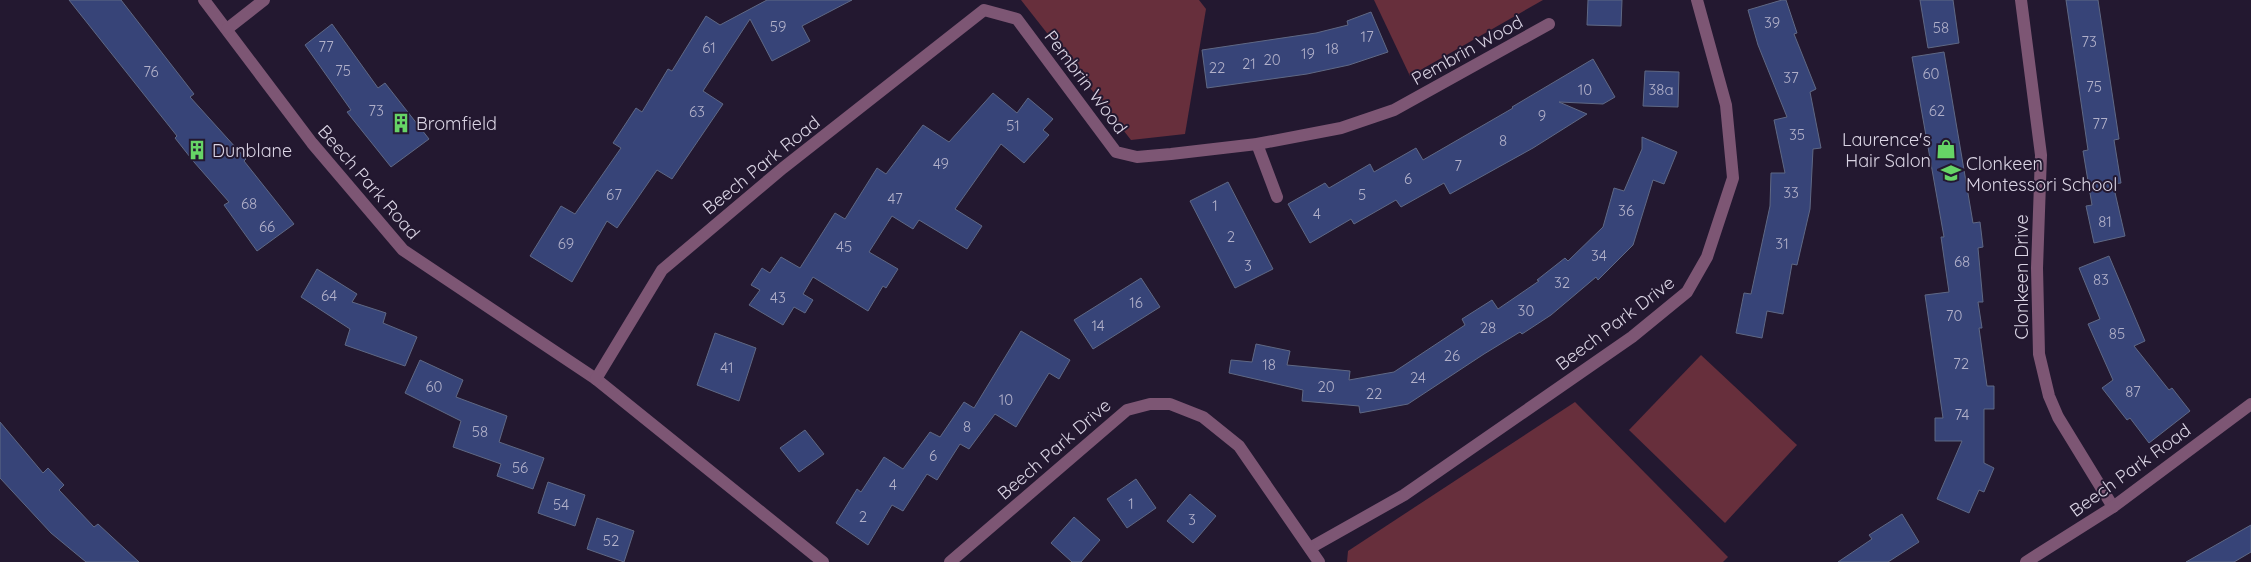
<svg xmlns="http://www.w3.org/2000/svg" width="2251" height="562" viewBox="0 0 2251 562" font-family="Quicksand,sans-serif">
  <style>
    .green { fill: #672f3c }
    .building { fill: #374478; stroke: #5f6884 }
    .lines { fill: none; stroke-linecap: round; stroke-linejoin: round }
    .minor { stroke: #7d5674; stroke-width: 12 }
    .labels { text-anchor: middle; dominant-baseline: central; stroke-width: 4; stroke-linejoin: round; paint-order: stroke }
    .number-label { font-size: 15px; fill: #b1b0c9 }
    .street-label { font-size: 18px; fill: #dad4e4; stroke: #231830 }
    .poi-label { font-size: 18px; fill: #dad4e4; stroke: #231830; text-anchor: start }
  </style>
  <rect width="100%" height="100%" fill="#231830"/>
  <!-- green -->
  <g class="green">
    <path d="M 1021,0 L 1199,0 L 1206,9 L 1185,134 L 1131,140 Z"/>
    <path d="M 1374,0 L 1543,0 L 1410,76 Z"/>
    <path d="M 1701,355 L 1797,445 L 1725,523 L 1629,430 Z"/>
    <path d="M 1575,402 L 1728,557 L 1723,562 L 1347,562 L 1348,551 Z"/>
  </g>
  <!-- building -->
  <g class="building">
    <path d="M 69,0 L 121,0 L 194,94 L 190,97 L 246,159 L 244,161 L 294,224 L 257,251 L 224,205 L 229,202 L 194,162 L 175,138 L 177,136 Z"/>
    <path d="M 767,0 L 852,0 L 802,26 L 810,41 L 772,61 L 750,19 L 703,91 L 723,104 L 672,179 L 657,170 L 617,228 L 607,221 L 572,282 L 530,256 L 561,206 L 575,214 L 621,148 L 613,143 L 636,108 L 642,112 L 668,69 L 672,71 L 706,16 L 720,25 Z"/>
    <path d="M 1588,0 L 1622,0 L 1621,26 L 1587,25 Z"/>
    <path d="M 1782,0 L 1786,0 L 1797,33 L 1794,34 L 1816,89 L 1810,92 L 1821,148 L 1813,149 L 1810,209 L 1797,265 L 1792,264 L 1783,314 L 1767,311 L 1762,338 L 1736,333 L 1744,293 L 1751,294 L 1770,206 L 1771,173 L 1785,173 L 1774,120 L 1787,117 L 1758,45 L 1748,10 Z"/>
    <path d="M 1920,0 L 1953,0 L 1959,43 L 1928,48 Z"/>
    <path d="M 2066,0 L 2098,0 L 2119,139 L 2114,140 L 2121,183 L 2113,184 L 2125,236 L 2094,243 L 2086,206 L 2092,205 L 2083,151 L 2088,150 Z"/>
    <path d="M 1371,12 L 1388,52 L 1349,65 L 1307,74 L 1207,88 L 1202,50 L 1316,33 L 1348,25 L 1347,21 Z"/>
    <path d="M 332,24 L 378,88 L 385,83 L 429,139 L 391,167 L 347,112 L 351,110 L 305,45 Z"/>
    <path d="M 1944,52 L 1973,223 L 1980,222 L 1983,247 L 1978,248 L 1983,302 L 1978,302 L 1982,328 L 1979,328 L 1987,386 L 1994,386 L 1994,409 L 1984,409 L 1984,463 L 1994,468 L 1984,492 L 1979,490 L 1969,513 L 1937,499 L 1962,441 L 1935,441 L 1935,418 L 1943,418 L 1925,295 L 1949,292 L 1941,237 L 1944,237 L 1912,57 Z"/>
    <path d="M 1593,59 L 1615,97 L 1603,104 L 1559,102 L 1587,114 L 1533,148 L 1450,194 L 1444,183 L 1401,207 L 1396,200 L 1354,224 L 1351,219 L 1310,243 L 1288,204 L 1325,183 L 1329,188 L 1370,164 L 1374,172 L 1416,148 L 1423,160 L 1513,108 L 1512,107 Z"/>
    <path d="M 1645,71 L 1679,72 L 1678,107 L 1643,106 Z"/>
    <path d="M 993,93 L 1017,113 L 1028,98 L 1053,119 L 1043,130 L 1049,135 L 1024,163 L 1001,144 L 955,209 L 982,226 L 967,249 L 919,220 L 913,229 L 892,216 L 869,252 L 898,269 L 886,288 L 883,286 L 868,311 L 813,277 L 803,294 L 813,300 L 805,313 L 794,307 L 783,325 L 749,305 L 760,290 L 751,285 L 762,268 L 770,273 L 781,257 L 800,268 L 835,213 L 845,219 L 877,168 L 886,174 L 923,125 L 949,142 Z"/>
    <path d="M 1642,137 L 1677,152 L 1664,184 L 1653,180 L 1633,245 L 1598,280 L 1596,277 L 1551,315 L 1522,334 L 1520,332 L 1484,354 L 1408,404 L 1360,413 L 1359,406 L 1302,401 L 1303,390 L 1229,373 L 1231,360 L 1252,362 L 1256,344 L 1290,351 L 1287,365 L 1350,371 L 1349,380 L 1394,372 L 1465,325 L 1462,319 L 1492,300 L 1498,309 L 1539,281 L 1537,280 L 1565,258 L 1568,261 L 1603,227 L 1614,188 L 1624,191 L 1642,149 Z"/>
    <path d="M 1228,182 L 1273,269 L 1235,288 L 1190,201 Z"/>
    <path d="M 2109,256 L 2145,341 L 2134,346 L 2169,390 L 2172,388 L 2190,411 L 2149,443 L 2130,418 L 2127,420 L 2102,388 L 2113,380 L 2088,324 L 2100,319 L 2079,268 Z"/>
    <path d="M 317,269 L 357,294 L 352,302 L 386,313 L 383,323 L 417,337 L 405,366 L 345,345 L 350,329 L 301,297 Z"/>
    <path d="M 1141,278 L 1160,307 L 1093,349 L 1074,320 Z"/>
    <path d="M 1021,331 L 1070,360 L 1059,379 L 1049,373 L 1016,427 L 995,414 L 969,449 L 960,444 L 937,480 L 927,474 L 903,511 L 892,505 L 868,545 L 836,523 L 857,489 L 861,492 L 884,457 L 903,469 L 930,432 L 940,437 L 964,402 L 974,408 Z"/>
    <path d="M 715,333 L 756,348 L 739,401 L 697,385 Z"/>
    <path d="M 420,360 L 463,380 L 456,397 L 507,416 L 499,442 L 544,458 L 533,489 L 497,476 L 501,464 L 453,447 L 461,421 L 405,393 Z"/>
    <path d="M 0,422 L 43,473 L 48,468 L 64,485 L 59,490 L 94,527 L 98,524 L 139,562 L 86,562 L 51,533 L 0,478 Z"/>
    <path d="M 805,430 L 824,454 L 799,472 L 780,448 Z"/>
    <path d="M 1136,479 L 1156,508 L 1127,528 L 1107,499 Z"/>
    <path d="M 548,482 L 585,495 L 575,526 L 538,513 Z"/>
    <path d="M 1190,494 L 1216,516 L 1193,543 L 1167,521 Z"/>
    <path d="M 1902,514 L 1919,542 L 1888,562 L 1838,562 L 1872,539 L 1869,535 Z"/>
    <path d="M 1074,517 L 1100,540 L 1081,562 L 1072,562 L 1051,543 Z"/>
    <path d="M 597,518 L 634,531 L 624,562 L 587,549 Z"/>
    <path d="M 2251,525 L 2251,552 L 2234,562 L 2186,562 Z"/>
  </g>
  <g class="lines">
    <!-- minor -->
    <g class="minor">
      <path d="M 204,0 L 312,143 L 403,250 L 596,379 L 823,562"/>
      <path d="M 2021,0 L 2041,155 L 2037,268 L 2039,354 L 2049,396 L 2058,417 L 2113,507"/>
      <path d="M 227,29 L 264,0"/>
      <path d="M 1257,144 L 1277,197"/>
      <path d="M 596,379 L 662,270 L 783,168 L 984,10 L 1017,19 L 1116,152 L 1137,157 L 1171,154 L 1257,144 L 1341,128 L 1394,110 L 1549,24"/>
      <path d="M 1310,548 L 1404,495 L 1632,337 L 1687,292 L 1707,257 L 1733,178 L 1726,105 L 1697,0"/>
      <path d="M 950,562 L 1127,410 L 1150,404 L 1170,404 L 1203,417 L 1239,446 L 1319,562"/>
      <path d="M 2026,562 L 2113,507 L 2251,404"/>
    </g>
  </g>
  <!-- icons -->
  <defs>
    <symbol id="building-bare" viewBox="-9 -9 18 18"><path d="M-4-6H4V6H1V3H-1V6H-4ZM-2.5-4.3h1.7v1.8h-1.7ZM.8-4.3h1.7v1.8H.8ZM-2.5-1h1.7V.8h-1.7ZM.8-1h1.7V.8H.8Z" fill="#66d466" stroke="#231830" stroke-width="2.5" paint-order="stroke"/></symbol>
    <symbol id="shop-bare" viewBox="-9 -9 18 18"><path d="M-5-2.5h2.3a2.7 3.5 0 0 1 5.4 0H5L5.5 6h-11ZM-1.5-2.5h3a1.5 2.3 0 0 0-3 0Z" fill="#66d466" stroke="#231830" stroke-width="2.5" paint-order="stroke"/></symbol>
    <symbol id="school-bare" viewBox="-9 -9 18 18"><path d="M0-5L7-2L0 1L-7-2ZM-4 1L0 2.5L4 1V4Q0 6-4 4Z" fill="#66d466" stroke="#231830" stroke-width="2.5" paint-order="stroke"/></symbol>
  </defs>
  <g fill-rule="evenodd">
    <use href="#building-bare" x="387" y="109" width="28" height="28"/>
    <use href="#shop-bare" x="1932" y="135" width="28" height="28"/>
    <use href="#building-bare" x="183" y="136" width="28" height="28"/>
    <use href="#school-bare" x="1937" y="159" width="28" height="28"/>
  </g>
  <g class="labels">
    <!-- number labels -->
    <g class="number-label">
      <text x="1772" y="22">39</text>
      <text x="778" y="26">59</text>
      <text x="1941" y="27">58</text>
      <text x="1367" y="36">17</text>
      <text x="2089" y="41">73</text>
      <text x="326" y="46">77</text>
      <text x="709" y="47">61</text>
      <text x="1332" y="48">18</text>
      <text x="1308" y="53">19</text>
      <text x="1272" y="59">20</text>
      <text x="1249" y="63">21</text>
      <text x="1217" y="67">22</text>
      <text x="343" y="70">75</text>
      <text x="151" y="71">76</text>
      <text x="1931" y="73">60</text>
      <text x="1791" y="77">37</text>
      <text x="2094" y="86">75</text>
      <text x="1585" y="89">10</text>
      <text x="1661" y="89">38a</text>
      <text x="376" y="110">73</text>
      <text x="1937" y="110">62</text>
      <text x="697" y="111">63</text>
      <text x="1542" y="115">9</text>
      <text x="2100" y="123">77</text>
      <text x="1013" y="125">51</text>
      <text x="1797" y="134">35</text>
      <text x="1503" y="140">8</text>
      <text x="941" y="163">49</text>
      <text x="1458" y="165">7</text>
      <text x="1408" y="178">6</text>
      <text x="1791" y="192">33</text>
      <text x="614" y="194">67</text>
      <text x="1362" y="194">5</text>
      <text x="895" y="198">47</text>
      <text x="249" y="203">68</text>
      <text x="1215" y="205">1</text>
      <text x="1626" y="210">36</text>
      <text x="1317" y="213">4</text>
      <text x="2105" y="221">81</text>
      <text x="267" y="226">66</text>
      <text x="1231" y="236">2</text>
      <text x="566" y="243">69</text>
      <text x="1782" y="243">31</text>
      <text x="844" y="246">45</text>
      <text x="1599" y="255">34</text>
      <text x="1962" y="261">68</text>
      <text x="1248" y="265">3</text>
      <text x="2101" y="279">83</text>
      <text x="1562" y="282">32</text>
      <text x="329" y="295">64</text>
      <text x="778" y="297">43</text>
      <text x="1136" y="302">16</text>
      <text x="1526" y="310">30</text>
      <text x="1954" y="315">70</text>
      <text x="1098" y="325">14</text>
      <text x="1488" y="327">28</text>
      <text x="2117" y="333">85</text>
      <text x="1452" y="355">26</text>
      <text x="1961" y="363">72</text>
      <text x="1269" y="364">18</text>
      <text x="727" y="367">41</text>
      <text x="1418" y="377">24</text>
      <text x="434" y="386">60</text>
      <text x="1326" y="386">20</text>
      <text x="2133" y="391">87</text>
      <text x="1374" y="393">22</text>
      <text x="1006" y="399">10</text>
      <text x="1962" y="414">74</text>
      <text x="967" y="426">8</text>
      <text x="480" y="431">58</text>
      <text x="933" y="455">6</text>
      <text x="520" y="467">56</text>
      <text x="893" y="484">4</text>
      <text x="1131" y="503">1</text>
      <text x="561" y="504">54</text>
      <text x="863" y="516">2</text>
      <text x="1192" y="519">3</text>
      <text x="611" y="540">52</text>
    </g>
    <!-- street labels -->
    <g class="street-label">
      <text transform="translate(1467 50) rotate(-29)">Pembrin Wood</text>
      <text transform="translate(1086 82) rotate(53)">Pembrin Wood</text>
      <text transform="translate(761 165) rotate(-39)">Beech Park Road</text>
      <text transform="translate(369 182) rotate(49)">Beech Park Road</text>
      <text transform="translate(2021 277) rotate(-90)">Clonkeen Drive</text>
      <text transform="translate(1615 323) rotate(-37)">Beech Park Drive</text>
      <text transform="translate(1054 449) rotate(-41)">Beech Park Drive</text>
      <text transform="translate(2130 470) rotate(-36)">Beech Park Road</text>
    </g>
    <!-- poi labels -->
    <g class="poi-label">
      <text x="416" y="123">Bromfield</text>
      <text x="1931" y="139" text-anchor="end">Laurence's<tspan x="1931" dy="21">Hair Salon</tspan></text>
      <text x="212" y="150">Dunblane</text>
      <text x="1966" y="163">Clonkeen<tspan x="1966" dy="21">Montessori School</tspan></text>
    </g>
  </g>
</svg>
